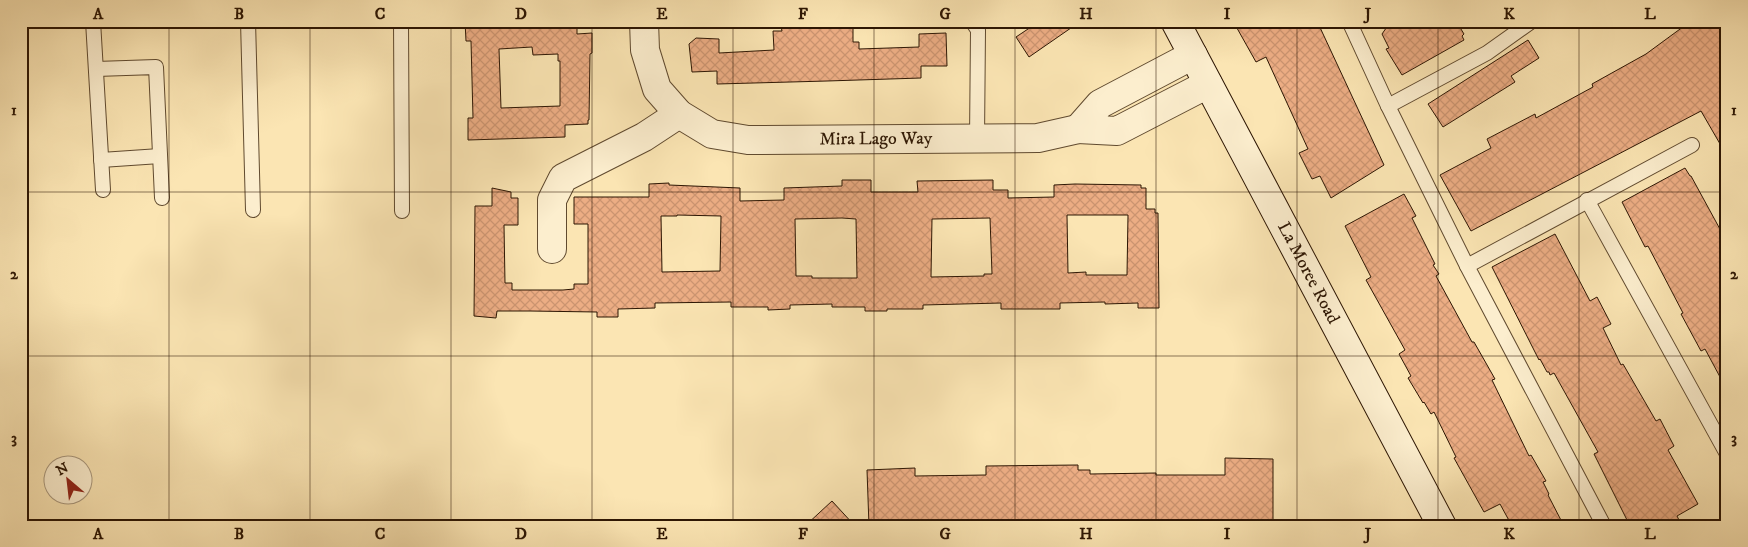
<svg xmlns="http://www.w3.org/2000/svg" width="1748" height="547" viewBox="0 0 1748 547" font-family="'IM FELL DW Pica',serif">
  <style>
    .building { fill: url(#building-cross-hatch); stroke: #2d1603; fill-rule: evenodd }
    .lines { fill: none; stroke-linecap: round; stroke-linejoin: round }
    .lane-casing { stroke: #604a2f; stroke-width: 16 }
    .street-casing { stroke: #604a2f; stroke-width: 30 }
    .secondary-casing { stroke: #2d1603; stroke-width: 30 }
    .lane { stroke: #fceece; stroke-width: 14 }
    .street { stroke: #fceece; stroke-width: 28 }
    .secondary { stroke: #fceece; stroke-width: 28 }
    .grid { fill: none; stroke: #2d1603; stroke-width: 1; stroke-opacity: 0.55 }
    .labels { text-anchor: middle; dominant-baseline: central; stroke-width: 4.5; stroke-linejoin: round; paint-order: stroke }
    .street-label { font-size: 18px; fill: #2d1603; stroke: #fceece }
    .neatline { fill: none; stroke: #2d1603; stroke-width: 2 }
    .grid-label { font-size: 16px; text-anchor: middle; font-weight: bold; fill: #2d1603 }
  </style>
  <defs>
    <pattern id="building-cross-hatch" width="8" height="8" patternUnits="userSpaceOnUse" patternTransform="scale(1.25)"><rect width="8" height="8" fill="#ecad84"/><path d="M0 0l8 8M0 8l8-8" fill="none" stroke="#cb9470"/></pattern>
  </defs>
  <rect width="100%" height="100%" fill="#fbe5b3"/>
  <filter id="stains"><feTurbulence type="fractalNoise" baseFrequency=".004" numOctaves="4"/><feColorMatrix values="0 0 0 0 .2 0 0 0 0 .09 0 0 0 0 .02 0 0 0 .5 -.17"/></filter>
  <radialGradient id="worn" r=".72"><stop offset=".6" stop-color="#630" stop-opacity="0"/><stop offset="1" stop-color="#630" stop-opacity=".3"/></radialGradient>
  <!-- building -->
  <g class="building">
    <path d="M 465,21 L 577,21 L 577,34 L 592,33 L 592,53 L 590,54 L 589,120 L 588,120 L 588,124 L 565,125 L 565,137 L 468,140 L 468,118 L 473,118 L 471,41 L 466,41 ZM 532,47 L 533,55 L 558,54 L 558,61 L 560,61 L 560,106 L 501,108 L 499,49 Z"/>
    <path d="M 1040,21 L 1081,21 L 1029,57 L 1016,37 Z"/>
    <path d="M 1233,21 L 1317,21 L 1384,165 L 1331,198 L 1320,176 L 1312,179 L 1299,153 L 1308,149 L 1266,57 L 1256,62 Z"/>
    <path d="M 1391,21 L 1456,21 L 1464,34 L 1462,36 L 1464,40 L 1402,75 L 1386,49 L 1389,48 L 1382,34 Z"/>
    <path d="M 1691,21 L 1727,21 L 1727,156 L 1701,111 L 1471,231 L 1440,175 L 1491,148 L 1487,139 L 1535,114 L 1536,118 L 1593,87 L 1592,84 L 1646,54 Z"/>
    <path d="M 781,26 L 853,26 L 853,42 L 859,42 L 859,49 L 919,47 L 919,34 L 946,33 L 947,66 L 921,66 L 921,78 L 827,81 L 717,84 L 717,71 L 692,72 L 689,44 L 696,38 L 719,39 L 719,53 L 774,50 L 773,31 L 782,31 Z"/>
    <path d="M 1528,40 L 1539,58 L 1511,76 L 1515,82 L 1443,127 L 1428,104 Z"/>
    <path d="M 1685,168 L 1690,176 L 1691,176 L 1727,242 L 1727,390 L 1705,349 L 1701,351 L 1681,314 L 1683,313 L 1648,246 L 1645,247 L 1622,202 Z"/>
    <path d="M 842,180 L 871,180 L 871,192 L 918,192 L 917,181 L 993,180 L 993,190 L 1008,190 L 1008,198 L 1054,197 L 1054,185 L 1075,184 L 1141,185 L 1141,188 L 1146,188 L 1146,209 L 1155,209 L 1155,213 L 1158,213 L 1159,308 L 1138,308 L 1138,303 L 1105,304 L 1105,302 L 1060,303 L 1060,309 L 1001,309 L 1001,303 L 923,305 L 923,309 L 887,309 L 887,311 L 865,311 L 865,307 L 832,307 L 832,304 L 790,305 L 790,309 L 768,310 L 768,307 L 731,307 L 731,302 L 655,303 L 655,308 L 618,309 L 618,317 L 597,317 L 597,312 L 530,311 L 497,311 L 496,318 L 474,316 L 475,206 L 492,206 L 492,188 L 511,192 L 511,198 L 518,198 L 518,225 L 504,225 L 505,283 L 512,283 L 512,290 L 563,290 L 574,289 L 574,284 L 588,284 L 588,224 L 574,224 L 574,197 L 649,197 L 649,184 L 669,183 L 669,185 L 740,188 L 740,201 L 784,200 L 784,188 L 842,186 ZM 677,215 L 721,216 L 720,271 L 662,272 L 661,216 L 677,216 ZM 1067,215 L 1128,215 L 1127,275 L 1086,275 L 1086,272 L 1068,273 ZM 842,218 L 856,219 L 857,278 L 812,278 L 812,276 L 796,276 L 795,219 ZM 990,218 L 992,274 L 984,274 L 984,276 L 931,277 L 932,219 Z"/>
    <path d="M 1404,194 L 1416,216 L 1412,218 L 1435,264 L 1433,265 L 1439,274 L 1436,276 L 1472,342 L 1474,342 L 1495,379 L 1492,380 L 1529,456 L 1531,455 L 1546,481 L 1543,482 L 1549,494 L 1548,495 L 1564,526 L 1512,526 L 1500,504 L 1484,512 L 1454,458 L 1456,457 L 1434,412 L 1431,414 L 1424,402 L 1423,403 L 1408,378 L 1411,376 L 1399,354 L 1405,350 L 1366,280 L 1371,277 L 1345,226 Z"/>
    <path d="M 1555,234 L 1590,301 L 1597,297 L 1611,324 L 1603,328 L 1621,365 L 1623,364 L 1656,421 L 1660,419 L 1674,446 L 1668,450 L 1698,504 L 1677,516 L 1682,526 L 1630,526 L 1594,454 L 1598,452 L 1554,373 L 1550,375 L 1549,372 L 1547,372 L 1540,359 L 1539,360 L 1492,267 Z"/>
    <path d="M 1225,458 L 1273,459 L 1273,523 L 1211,523 L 1211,526 L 1109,526 L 1109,523 L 1075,524 L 1073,522 L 1035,523 L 1035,526 L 869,526 L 867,470 L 915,468 L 915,476 L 986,475 L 986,466 L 1078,465 L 1078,470 L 1090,470 L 1090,474 L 1156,473 L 1156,475 L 1225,475 Z"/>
    <path d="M 832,501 L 855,526 L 805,526 Z"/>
  </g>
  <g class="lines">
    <defs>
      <g id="lane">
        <path d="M 93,21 L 103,190"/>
        <path d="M 248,21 L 253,210"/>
        <path d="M 401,21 L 402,211"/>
        <path d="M 972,21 L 978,30 L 977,139"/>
        <path d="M 1349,21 L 1388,106 L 1467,266 L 1604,526"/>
        <path d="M 96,69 L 156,67 L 162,198"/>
        <path d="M 1388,106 L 1487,53 L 1532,21"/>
        <path d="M 101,160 L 160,156"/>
        <path d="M 1587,200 L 1727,454"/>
        <path d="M 1467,266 L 1692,145"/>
      </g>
      <g id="street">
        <path id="s1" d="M 644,21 L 645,50 L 657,89 L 679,114 L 712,134 L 748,140 L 1038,138 L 1078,129"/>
        <path d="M 1193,55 L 1100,104 L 1078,129 L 1117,131 L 1208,84"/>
        <path d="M 552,249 L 552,200 L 563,178 L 644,137 L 679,114"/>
      </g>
      <g id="secondary">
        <path id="s2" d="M 1175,21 L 1442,526"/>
      </g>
    </defs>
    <!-- lane casing -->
    <use href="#lane" class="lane-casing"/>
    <!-- street casing -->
    <use href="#street" class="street-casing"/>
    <!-- secondary casing -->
    <use href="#secondary" class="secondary-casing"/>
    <!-- lane -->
    <use href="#lane" class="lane"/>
    <!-- street -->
    <use href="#street" class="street"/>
    <!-- secondary -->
    <use href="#secondary" class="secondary"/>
  </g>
  <!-- grid -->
  <path class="grid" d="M 169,21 L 169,526M 310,21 L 310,526M 451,21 L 451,526M 592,21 L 592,526M 733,21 L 733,526M 874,21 L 874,526M 1015,21 L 1015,526M 1156,21 L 1156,526M 1297,21 L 1297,526M 1438,21 L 1438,526M 1579,21 L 1579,526M 21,192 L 1727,192M 21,356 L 1727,356"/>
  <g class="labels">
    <!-- street labels -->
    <g class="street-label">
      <text stroke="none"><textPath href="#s1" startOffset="306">Mira Lago Way</textPath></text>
      <text stroke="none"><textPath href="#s2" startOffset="285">La Moree Road</textPath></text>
    </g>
  </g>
  <!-- margin -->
  <rect width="1748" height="547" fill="none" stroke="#fbe5b3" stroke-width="55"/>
  <!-- north arrow -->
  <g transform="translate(68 480) rotate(332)"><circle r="24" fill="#fceece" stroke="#a9987d"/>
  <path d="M0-4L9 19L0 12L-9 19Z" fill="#8f2418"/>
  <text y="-8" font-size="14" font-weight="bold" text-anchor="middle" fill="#2d1603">N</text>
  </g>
  <rect x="28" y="28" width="1692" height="492" class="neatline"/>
  <g class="grid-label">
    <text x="98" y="19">A</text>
    <text x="239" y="19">B</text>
    <text x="380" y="19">C</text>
    <text x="521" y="19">D</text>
    <text x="662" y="19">E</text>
    <text x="803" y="19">F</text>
    <text x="945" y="19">G</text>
    <text x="1086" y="19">H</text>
    <text x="1227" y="19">I</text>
    <text x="1368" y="19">J</text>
    <text x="1509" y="19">K</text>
    <text x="1650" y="19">L</text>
    <text x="14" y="115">1</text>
    <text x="1734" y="115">1</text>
    <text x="14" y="279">2</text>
    <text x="1734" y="279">2</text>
    <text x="14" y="443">3</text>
    <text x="1734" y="443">3</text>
    <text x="98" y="539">A</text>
    <text x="239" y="539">B</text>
    <text x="380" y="539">C</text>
    <text x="521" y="539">D</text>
    <text x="662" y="539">E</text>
    <text x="803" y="539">F</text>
    <text x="945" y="539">G</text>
    <text x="1086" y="539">H</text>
    <text x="1227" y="539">I</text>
    <text x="1368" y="539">J</text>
    <text x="1509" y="539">K</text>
    <text x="1650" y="539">L</text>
  </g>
  <rect width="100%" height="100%" filter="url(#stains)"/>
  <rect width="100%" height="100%" fill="url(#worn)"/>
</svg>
